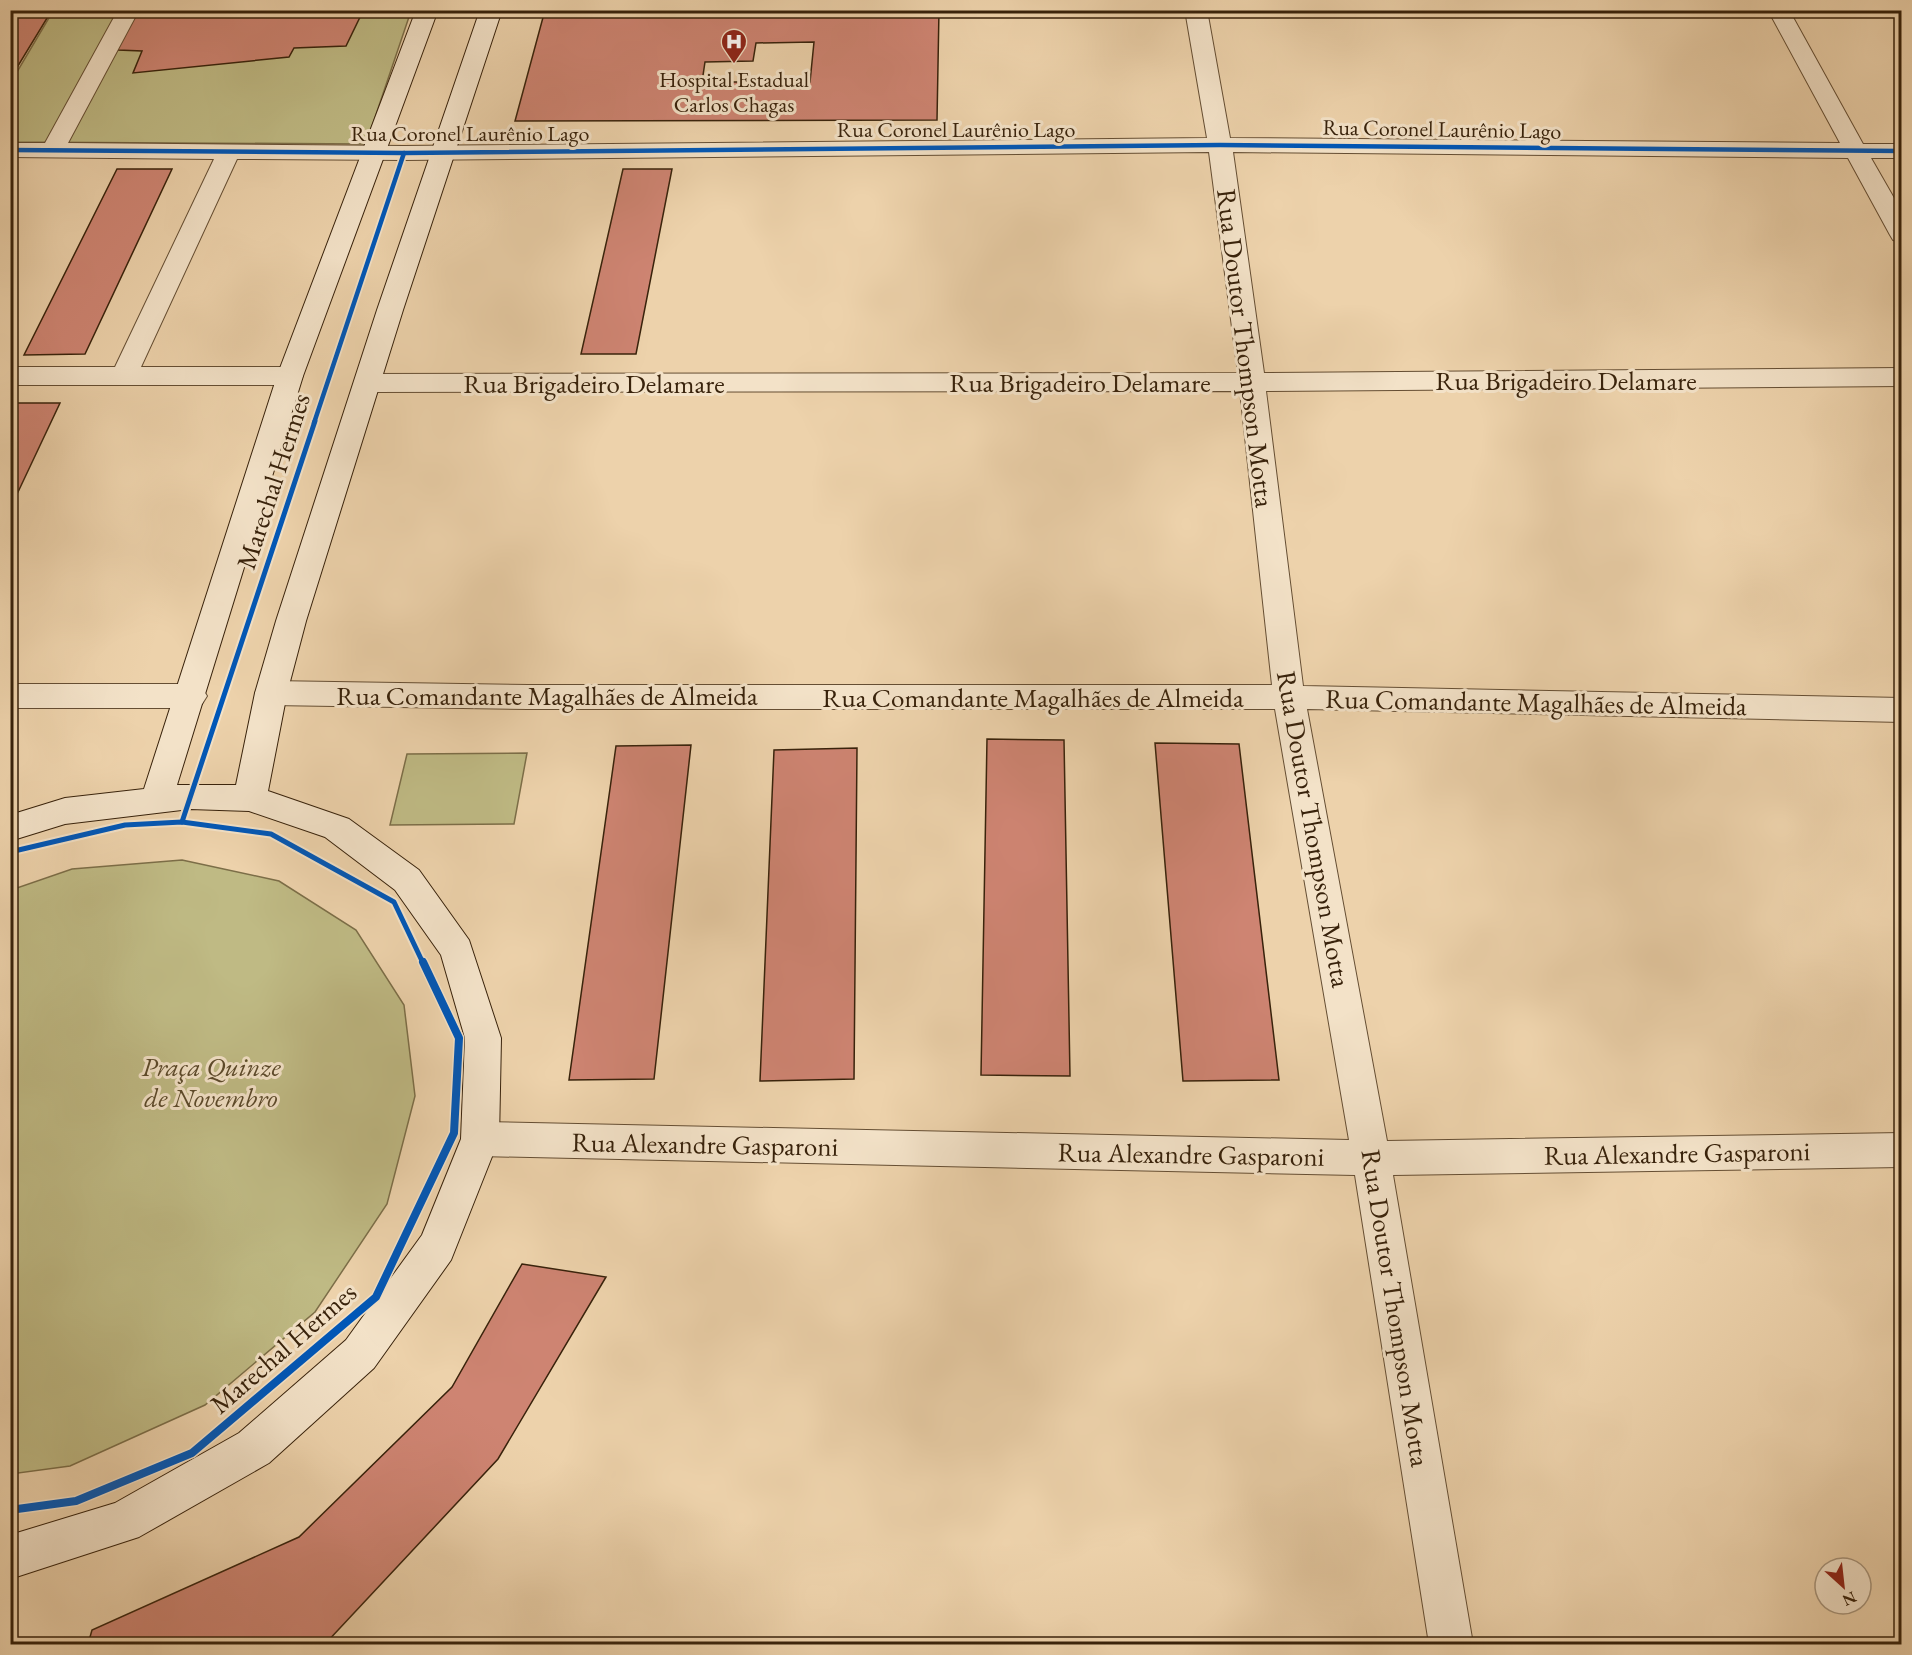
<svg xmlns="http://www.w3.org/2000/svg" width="1912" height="1655" viewBox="0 0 1912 1655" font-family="'EB Garamond',serif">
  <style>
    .green { fill: #bfba84; stroke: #7c6e48; stroke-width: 1.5 }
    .building { fill: #ce8472; stroke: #38220b; stroke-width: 1.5; fill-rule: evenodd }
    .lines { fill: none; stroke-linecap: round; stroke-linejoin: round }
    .minor-casing { stroke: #654e33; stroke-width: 2 }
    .secondary-casing { stroke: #38220b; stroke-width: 2 }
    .minor { fill: #f3e2c8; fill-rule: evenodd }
    .secondary { fill: #f3e2c8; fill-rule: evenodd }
    .cycleway-far2-casing { stroke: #f3e2c8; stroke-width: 8 }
    .cycleway-far1-casing { stroke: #f3e2c8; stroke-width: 9 }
    .cycleway-casing { stroke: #f3e2c8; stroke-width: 11 }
    .cycleway-far2 { stroke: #0057b8; stroke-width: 4.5 }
    .cycleway-far1 { stroke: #0057b8; stroke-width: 5 }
    .cycleway { stroke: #0057b8; stroke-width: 8 }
    .labels { text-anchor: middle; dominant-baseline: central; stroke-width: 6; stroke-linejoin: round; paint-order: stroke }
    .far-poi-label { font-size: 22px; fill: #38220b; stroke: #f3e2c8 }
    .far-street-label { font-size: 22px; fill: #38220b; stroke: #f3e2c8 }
    .street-label { font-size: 27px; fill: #38220b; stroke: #f3e2c8 }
    .park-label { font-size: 27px; font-style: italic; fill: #5a4829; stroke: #f3e2c8 }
  </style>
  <rect width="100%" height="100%" fill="#edd2ab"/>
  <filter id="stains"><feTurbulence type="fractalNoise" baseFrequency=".00333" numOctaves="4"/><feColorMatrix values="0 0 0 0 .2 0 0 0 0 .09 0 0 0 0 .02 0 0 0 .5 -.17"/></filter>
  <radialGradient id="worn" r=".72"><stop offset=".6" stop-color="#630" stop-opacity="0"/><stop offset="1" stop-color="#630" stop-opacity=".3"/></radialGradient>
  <!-- green -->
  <g class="green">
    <path d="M 53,11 L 411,11 L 366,144 L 11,142 L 11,82 Z"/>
    <path d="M 527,753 L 514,824 L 390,825 L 407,754 Z"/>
    <path d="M 182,860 L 279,881 L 356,930 L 404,1005 L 415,1096 L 387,1204 L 315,1312 L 205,1405 L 70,1466 L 11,1474 L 11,890 L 72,869 Z"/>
  </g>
  <!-- building -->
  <g class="building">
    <path d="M 10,10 L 52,10 L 10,79 Z"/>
    <path d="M 137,10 L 309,10 L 308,13 L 362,13 L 346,46 L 294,48 L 289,57 L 133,73 L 142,51 L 118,50 L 119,31 Z"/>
    <path d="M 545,10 L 939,10 L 937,120 L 515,121 ZM 814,42 L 810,82 L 702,82 L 705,62 L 753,61 L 756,43 Z"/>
    <path d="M 117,169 L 172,169 L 85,354 L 24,355 Z"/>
    <path d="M 623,169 L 672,169 L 636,354 L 581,354 Z"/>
    <path d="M 10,403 L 60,403 L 10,509 Z"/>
    <path d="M 987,739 L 1064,740 L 1070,1076 L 981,1075 Z"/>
    <path d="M 1155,743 L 1239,744 L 1279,1080 L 1183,1081 Z"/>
    <path d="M 691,745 L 654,1079 L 569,1080 L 616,746 Z"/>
    <path d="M 857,748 L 854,1079 L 760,1081 L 774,750 Z"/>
    <path d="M 522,1264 L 606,1277 L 498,1459 L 325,1644 L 88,1644 L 92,1630 L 299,1537 L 452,1387 Z"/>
  </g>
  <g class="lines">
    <defs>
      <g id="minor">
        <path d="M 118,10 L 139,10 L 68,143 L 404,146 L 1207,138 L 1185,10 L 1207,10 L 1230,138 L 1840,143 L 1768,10 L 1789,10 L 1863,144 L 1902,144 L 1902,158 L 1871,158 L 1902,212 L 1902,242 L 1893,240 L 1890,235 L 1848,158 L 1233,152 L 1264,373 L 1902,368 L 1902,386 L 1266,391 L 1303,686 L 1902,698 L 1902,722 L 1307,709 L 1387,1141 L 1902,1133 L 1902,1167 L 1393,1175 L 1473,1644 L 1429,1644 L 1355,1175 L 480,1156 L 467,1151 L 461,1139 L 467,1127 L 480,1122 L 1349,1140 L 1275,709 L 528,709 L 271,705 L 260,701 L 255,693 L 260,685 L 271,681 L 528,685 L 1272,685 L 1240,391 L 367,392 L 358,389 L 354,383 L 358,377 L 367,374 L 1238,373 L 1209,152 L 404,160 L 237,159 L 141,367 L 290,367 L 299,370 L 303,376 L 299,382 L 290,385 L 10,385 L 10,367 L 115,367 L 214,159 L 10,157 L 10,143 L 45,143 Z"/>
        <path d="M 10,684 L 191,684 L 202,688 L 207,696 L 202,704 L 191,708 L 10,708 Z"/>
      </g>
      <path id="secondary" d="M 416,10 L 438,10 L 303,376 L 177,785 L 236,785 L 255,693 L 276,621 L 377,310 L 480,10 L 502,10 L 403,310 L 306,621 L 287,693 L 268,791 L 349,819 L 419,870 L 469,940 L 501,1038 L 499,1139 L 451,1260 L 374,1368 L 269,1463 L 139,1537 L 10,1579 L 10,1535 L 115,1503 L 239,1433 L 346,1340 L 422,1235 L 461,1139 L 465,1038 L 441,955 L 395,890 L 325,837 L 249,811 L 190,809 L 65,824 L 10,841 L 10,815 L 65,798 L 144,789 L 277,376 Z"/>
    </defs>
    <!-- minor casing -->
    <use href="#minor" class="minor-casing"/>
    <!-- secondary casing -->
    <use href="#secondary" class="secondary-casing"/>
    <!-- minor -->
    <use href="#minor" class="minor"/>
    <!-- secondary -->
    <use href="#secondary" class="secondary"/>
    <defs>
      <g id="cycleway-far2">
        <path d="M 10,150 L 404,153 L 1220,145 L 1902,151"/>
        <path d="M 314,423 L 404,153"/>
      </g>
      <g id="cycleway-far1">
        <path d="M 182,822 L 315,421"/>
        <path d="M 10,852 L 125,825 L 182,822 L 271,834 L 394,902 L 423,963"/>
      </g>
      <path id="cycleway" d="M 10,1510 L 76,1501 L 192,1453 L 376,1297 L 454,1133 L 459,1038 L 423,962"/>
    </defs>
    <!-- cycleway-far2 casing -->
    <use href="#cycleway-far2" class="cycleway-far2-casing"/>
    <!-- cycleway-far1 casing -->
    <use href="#cycleway-far1" class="cycleway-far1-casing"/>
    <!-- cycleway casing -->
    <use href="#cycleway" class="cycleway-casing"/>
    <!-- cycleway-far2 -->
    <use href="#cycleway-far2" class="cycleway-far2"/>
    <!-- cycleway-far1 -->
    <use href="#cycleway-far1" class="cycleway-far1"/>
    <!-- cycleway -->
    <use href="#cycleway" class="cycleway"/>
  </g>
  <!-- icons -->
  <defs>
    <symbol id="hospital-pin" viewBox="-11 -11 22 30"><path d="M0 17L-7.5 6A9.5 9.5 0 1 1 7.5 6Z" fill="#8f2418" stroke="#f3e2c8"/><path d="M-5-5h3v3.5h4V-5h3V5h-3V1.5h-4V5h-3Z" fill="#fff"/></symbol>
  </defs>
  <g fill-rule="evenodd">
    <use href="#hospital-pin" x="719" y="27" width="30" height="40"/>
  </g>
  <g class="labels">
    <!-- far-poi labels -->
    <g class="far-poi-label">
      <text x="734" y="79">Hospital Estadual<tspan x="734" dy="25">Carlos Chagas</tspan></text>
    </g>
    <!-- far-street labels -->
    <g class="far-street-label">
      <text x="956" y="129">Rua Coronel Laurênio Lago</text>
      <text transform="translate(1442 129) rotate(1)">Rua Coronel Laurênio Lago</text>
      <text x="470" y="133">Rua Coronel Laurênio Lago</text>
    </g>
    <!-- street labels -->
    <g class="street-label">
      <text transform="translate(1246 348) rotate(83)">Rua Doutor Thompson Motta</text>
      <text x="1566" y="380">Rua Brigadeiro Delamare</text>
      <text x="1080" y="382">Rua Brigadeiro Delamare</text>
      <text x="594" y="383">Rua Brigadeiro Delamare</text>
      <text transform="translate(273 481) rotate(-72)">Marechal Hermes</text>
      <text x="547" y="695">Rua Comandante Magalhães de Almeida</text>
      <text x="1033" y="697">Rua Comandante Magalhães de Almeida</text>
      <text transform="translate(1536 702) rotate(1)">Rua Comandante Magalhães de Almeida</text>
      <text transform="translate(1314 829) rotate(80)">Rua Doutor Thompson Motta</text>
      <text transform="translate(705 1144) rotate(1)">Rua Alexandre Gasparoni</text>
      <text transform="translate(1677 1153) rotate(-1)">Rua Alexandre Gasparoni</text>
      <text transform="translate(1191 1154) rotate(1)">Rua Alexandre Gasparoni</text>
      <text transform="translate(1396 1308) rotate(81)">Rua Doutor Thompson Motta</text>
      <text transform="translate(283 1348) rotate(-41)">Marechal Hermes</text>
    </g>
    <!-- park labels -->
    <g class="park-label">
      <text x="211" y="1066">Praça Quinze<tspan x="211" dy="31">de Novembro</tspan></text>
    </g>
  </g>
  <!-- margin -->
  <rect width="1912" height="1655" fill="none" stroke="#edd2ab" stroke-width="36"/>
  <rect x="12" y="12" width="1888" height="1631" fill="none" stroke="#38220b" stroke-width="3"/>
  <rect x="18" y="18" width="1876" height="1619" fill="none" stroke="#38220b" stroke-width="1.5"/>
  <!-- north arrow -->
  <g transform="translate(1843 1586) rotate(153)"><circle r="28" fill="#f3e2c8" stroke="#a8957c" stroke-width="1.5"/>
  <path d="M0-4.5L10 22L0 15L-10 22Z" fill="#8f2418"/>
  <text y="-9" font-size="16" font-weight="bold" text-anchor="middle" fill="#38220b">N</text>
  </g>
  <rect width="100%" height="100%" filter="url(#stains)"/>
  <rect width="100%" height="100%" fill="url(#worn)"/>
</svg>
